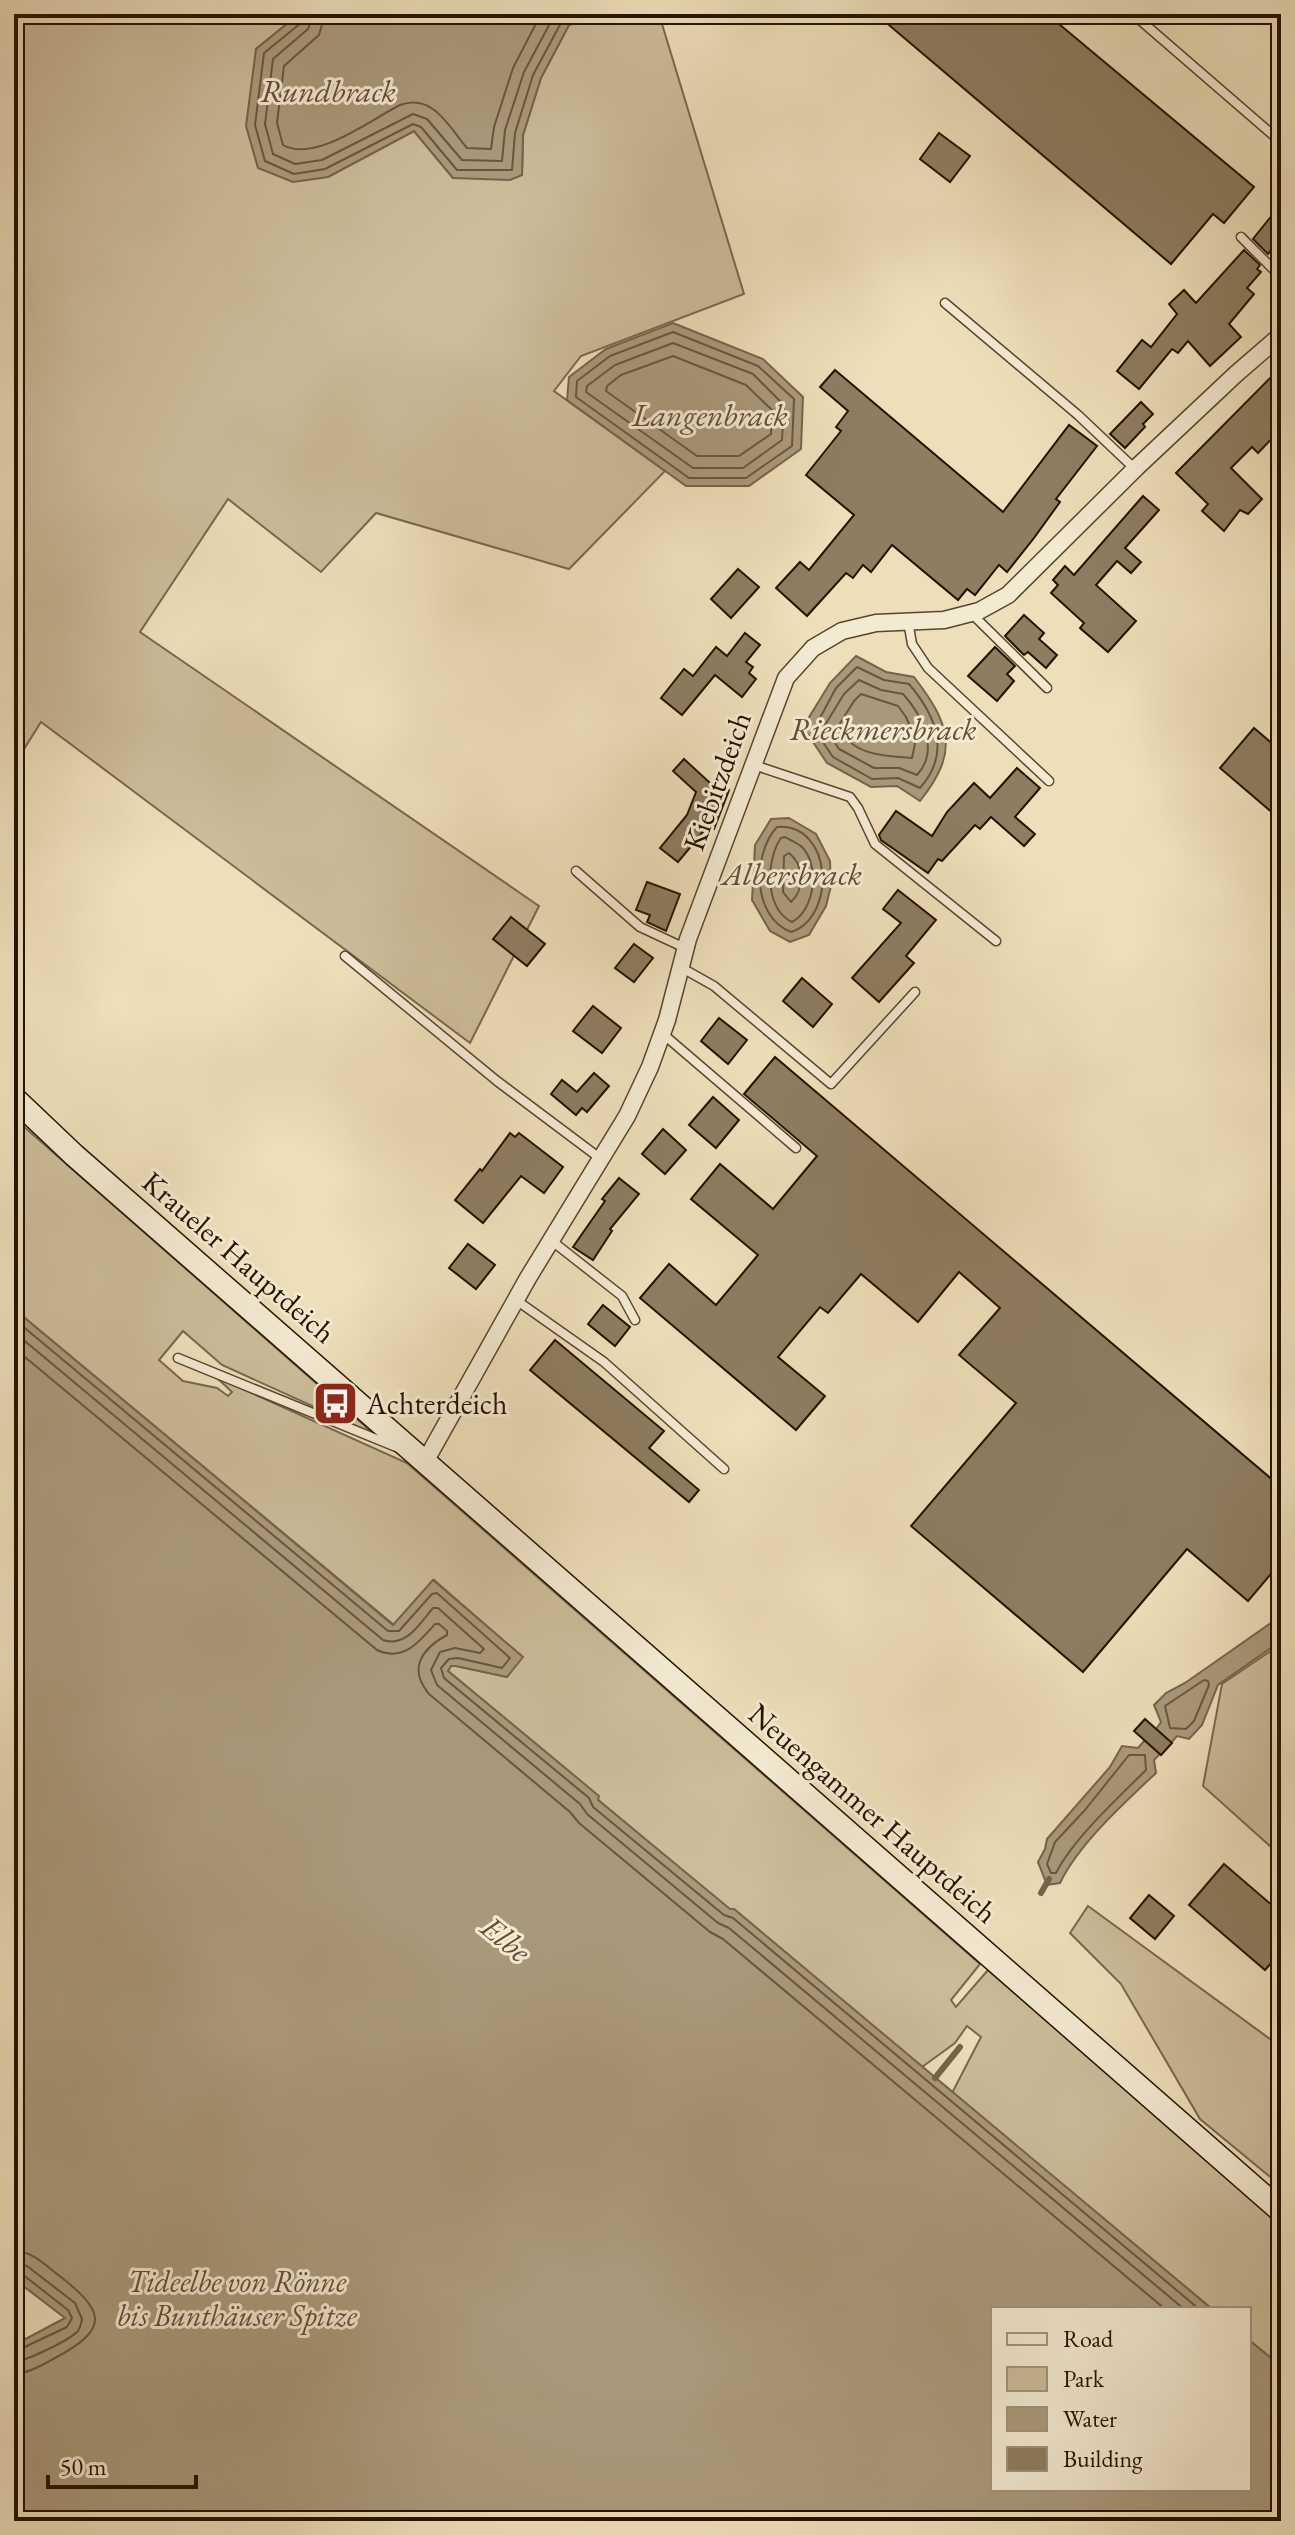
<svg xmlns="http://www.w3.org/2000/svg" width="1295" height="2535" viewBox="0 0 1295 2535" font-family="'EB Garamond',serif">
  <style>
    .green { fill: #cbbc9a; stroke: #78674d; stroke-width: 2 }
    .water { fill: #a9997b; stroke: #75634a; stroke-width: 2 }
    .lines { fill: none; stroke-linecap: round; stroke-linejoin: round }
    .shore { stroke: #68563e; stroke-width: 2 }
    .stream { stroke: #75634a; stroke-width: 6 }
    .building { fill: #8d7d61; stroke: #261200; stroke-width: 2 }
    .lane-casing { stroke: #58452e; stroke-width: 11 }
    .street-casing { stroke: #58452e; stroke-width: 19 }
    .secondary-casing { stroke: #261200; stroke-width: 25 }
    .lane { stroke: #f3ead2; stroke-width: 8 }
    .street { stroke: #f3ead2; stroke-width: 16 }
    .secondary { stroke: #f3ead2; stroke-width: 22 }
    .labels { text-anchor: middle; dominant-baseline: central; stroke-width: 6; stroke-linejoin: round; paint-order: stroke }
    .street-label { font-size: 30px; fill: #261200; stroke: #f3ead2 }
    .poi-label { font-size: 30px; fill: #261200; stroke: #f3ead2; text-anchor: start }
    .park-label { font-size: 30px; font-style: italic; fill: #604e36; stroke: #f3ead2 }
    .water-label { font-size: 32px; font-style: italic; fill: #614f37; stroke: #f3ead2 }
  </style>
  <rect width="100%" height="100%" fill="#eddfba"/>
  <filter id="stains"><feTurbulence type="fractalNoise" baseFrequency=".0025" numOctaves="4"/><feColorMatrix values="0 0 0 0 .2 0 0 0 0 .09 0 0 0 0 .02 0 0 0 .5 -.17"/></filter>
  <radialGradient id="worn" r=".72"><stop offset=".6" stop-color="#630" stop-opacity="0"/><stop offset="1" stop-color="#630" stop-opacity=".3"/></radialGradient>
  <!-- green -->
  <g class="green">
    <path d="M 14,14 L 299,14 L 256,49 L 328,177 L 414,131 L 453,178 L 522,175 L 523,135 L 541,78 L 569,25 L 601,14 L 652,14 L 662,24 L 744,294 L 581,356 L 554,391 L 665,471 L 569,569 L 376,513 L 321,572 L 228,499 L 140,632 L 539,906 L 470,1043 L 41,722 L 14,765 Z"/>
    <path d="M 14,1118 L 374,1434 L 222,1365 L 183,1331 L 159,1360 L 183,1381 L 217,1388 L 228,1396 L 232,1392 L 216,1377 L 407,1463 L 980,1964 L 951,2000 L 956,2007 L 988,1970 L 1281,2224 L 1281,2366 L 1249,2340 L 1249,2309 L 1212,2309 L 952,2093 L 981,2037 L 967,2026 L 955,2043 L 922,2067 L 734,1909 L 730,1910 L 597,1799 L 598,1796 L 448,1671 L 451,1666 L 456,1666 L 507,1677 L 522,1657 L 434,1580 L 394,1625 L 14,1309 Z"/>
    <path d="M 1281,1644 L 1281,1856 L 1203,1786 L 1222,1684 Z"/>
    <path d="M 1088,1906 L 1281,2047 L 1281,2186 L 1200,2119 L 1121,1984 L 1070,1933 Z"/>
  </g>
  <!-- water -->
  <g class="water">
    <path d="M 299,14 L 601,14 L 569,25 L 541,78 L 523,135 L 522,175 L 510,180 L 453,178 L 414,131 L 328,177 L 293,182 L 258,168 L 246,126 L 256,49 Z"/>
    <path d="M 673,323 L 763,359 L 803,397 L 801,449 L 749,486 L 686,486 L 567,400 L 569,377 L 606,349 Z"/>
    <path d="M 856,656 L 886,672 L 914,677 C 950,724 960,751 920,801 L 897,786 L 871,787 L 827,763 L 803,727 L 830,683 Z"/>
    <path d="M 789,818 L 816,834 L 830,861 L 831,886 L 826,906 L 809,935 L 790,942 L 770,931 L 752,900 L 755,845 L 771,819 Z"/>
    <path d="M 14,1309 L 393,1625 L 433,1580 L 523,1657 L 507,1677 L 456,1666 L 451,1666 L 448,1671 L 599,1796 L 598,1800 L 730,1909 L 734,1909 L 1212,2309 L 993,2309 L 993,2489 L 1249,2489 L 1249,2340 L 1281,2366 L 1281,2521 L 14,2521 L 14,2345 L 65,2318 L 14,2279 Z"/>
    <path d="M 1281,1616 L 1281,1641 L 1218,1685 L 1202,1725 L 1189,1739 L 1177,1736 L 1171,1743 L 1156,1729 L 1161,1722 L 1154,1705 L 1166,1693 L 1185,1683 Z"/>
    <path d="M 1145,1740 L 1160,1754 L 1154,1760 L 1156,1773 C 1124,1803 1079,1844 1060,1883 L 1047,1885 L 1038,1862 L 1045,1849 L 1047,1839 L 1110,1767 L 1122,1746 L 1138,1748 Z"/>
  </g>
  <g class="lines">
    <!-- shore -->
    <g class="shore">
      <path d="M 303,14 L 301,23 L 264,53 L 255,125 L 265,161 L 294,174 L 325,169 L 413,124 L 421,127 L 457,170 L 512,170 L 515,133 L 533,75 L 562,21 L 577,14"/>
      <path d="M 313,14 L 308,29 L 273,59 L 265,124 L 273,154 L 295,164 L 322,160 L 413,114 L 427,119 L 462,160 L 502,161 L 505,130 L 524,72 L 555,14"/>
      <path d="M 325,14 L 319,35 L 284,66 L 277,123 L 283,145 C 315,163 370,120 400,105 C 433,93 449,127 467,148 L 491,149 L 494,127 L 513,68 L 541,14"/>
      <path d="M 673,332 L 758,366 L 794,399 L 792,446 L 746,478 L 689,478 L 576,397 L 577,381 L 610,356 Z"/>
      <path d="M 673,343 L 753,374 L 784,405 L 782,440 L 743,468 L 693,468 L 586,392 L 587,386 L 615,365 Z"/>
      <path d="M 673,356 L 746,385 L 772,410 L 771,434 L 739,456 L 697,456 L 606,391 L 607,386 L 621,375 Z"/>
      <path d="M 857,667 L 884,680 L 909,684 C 937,717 951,753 920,788 L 898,778 L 872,779 L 833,757 L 814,729 L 836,688 Z"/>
      <path d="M 859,680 L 881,690 L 903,694 C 922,715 940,750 917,775 L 899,768 L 874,768 L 839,749 L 826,729 L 825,725 L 844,694 Z"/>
      <path d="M 861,694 L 898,706 L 906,717 L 916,739 L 912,758 C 885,756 850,756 839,725 L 854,701 Z"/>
      <path d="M 777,827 C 833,823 837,917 791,932 C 752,917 752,854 777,827 Z"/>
      <path d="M 785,837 C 790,840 798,843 802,847 C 820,865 815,910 792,922 C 764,909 766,859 781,838 Z"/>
      <path d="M 789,853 C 804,865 805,889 791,902 L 783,892 L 784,856 Z"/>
      <path d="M 14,1319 L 388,1631 L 399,1631 L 432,1594 L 437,1593 L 510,1658 L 502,1668 L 458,1658 L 449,1659 L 441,1668 L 444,1678 L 589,1798 L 593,1807 L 724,1915 L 733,1918 L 1199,2309"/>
      <path d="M 14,1332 L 383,1640 C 406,1648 420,1623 433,1608 L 438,1608 L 484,1649 L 480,1653 L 455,1648 L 440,1652 L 431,1670 L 437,1685 L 580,1804 L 587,1814 L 718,1923 L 729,1928 L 1184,2309"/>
      <path d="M 14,1348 L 377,1650 C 403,1662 418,1643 435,1624 L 439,1624 L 447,1631 L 447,1635 C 423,1648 407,1668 429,1694 L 570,1812 L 579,1823 L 710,1932 L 723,1939 L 1165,2309"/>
      <path d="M 1204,1680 L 1208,1681 L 1209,1685 L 1194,1721 L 1186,1729 L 1170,1728 L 1165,1706 Z"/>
      <path d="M 1129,1755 L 1145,1755 L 1146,1770 C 1119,1797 1073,1839 1056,1873 L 1051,1873 L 1047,1864 L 1055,1842 L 1085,1810 Z"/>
      <path d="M 14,2251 C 32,2251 44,2264 57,2274 C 104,2310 112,2328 55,2358 C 42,2365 29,2373 14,2374"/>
      <path d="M 14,2263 L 27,2266 L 75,2303 L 82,2319 C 81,2324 81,2326 78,2331 C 70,2340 26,2361 14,2362"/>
      <path d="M 14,2273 L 22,2274 L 68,2310 L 72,2318 L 67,2327 L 14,2352"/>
    </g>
    <!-- stream -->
    <g class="stream">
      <path d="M 1041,1893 L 1049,1879"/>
      <path d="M 935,2078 L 960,2047"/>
    </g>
  </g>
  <!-- building -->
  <g class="building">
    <path d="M 876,14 L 1047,14 L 1254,187 L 1224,223 L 1213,214 L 1171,264 Z"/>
    <path d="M 939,133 L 970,156 L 950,182 L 920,159 Z"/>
    <path d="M 1281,204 L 1281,237 L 1268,254 L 1253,239 Z"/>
    <path d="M 1244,250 L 1260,265 L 1257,269 L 1261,272 L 1247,288 L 1254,294 L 1229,324 L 1241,337 L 1210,366 L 1188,341 L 1178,353 L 1172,349 L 1139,389 L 1117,371 L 1142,340 L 1151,347 L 1177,314 L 1169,304 L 1184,290 L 1196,303 Z"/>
    <path d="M 1281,367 L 1281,429 L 1258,453 L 1252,447 L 1231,468 L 1262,499 L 1248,514 L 1240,510 L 1224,531 L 1202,511 L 1208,504 L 1176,473 Z"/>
    <path d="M 835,370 L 1003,512 L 1069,425 L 1097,446 L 1056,499 L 1060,502 L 1034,538 L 1007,572 L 999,565 L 975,595 L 967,589 L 958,600 L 892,545 L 871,572 L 863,565 L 853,578 L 846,573 L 807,616 L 776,588 L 800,562 L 809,570 L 854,515 L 806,475 L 841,431 L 836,427 L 848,411 L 820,387 Z"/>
    <path d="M 1141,402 L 1153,414 L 1143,424 L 1145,427 L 1125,448 L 1110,434 Z"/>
    <path d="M 1143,496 L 1159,510 L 1125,548 L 1141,562 L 1131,573 L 1117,561 L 1096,585 L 1136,621 L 1108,652 L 1080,628 L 1084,623 L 1051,593 L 1058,585 L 1053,580 L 1065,566 L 1074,575 Z"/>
    <path d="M 738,569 L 759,587 L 731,618 L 711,599 Z"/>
    <path d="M 1024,615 L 1044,633 L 1039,639 L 1057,655 L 1046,668 L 1028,652 L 1024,655 L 1005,636 Z"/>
    <path d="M 745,633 L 760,645 L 746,662 L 753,667 L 749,673 L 756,679 L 742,697 L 715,675 L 682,715 L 661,698 L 684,669 L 693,676 L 716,647 L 727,656 Z"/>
    <path d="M 995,647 L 1015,666 L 1007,674 L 1014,681 L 997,701 L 968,676 Z"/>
    <path d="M 1254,728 L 1281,751 L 1281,820 L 1220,768 Z"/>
    <path d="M 684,759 L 710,783 L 729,790 L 714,829 L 707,827 L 678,862 L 660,848 L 687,815 L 696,792 L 673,771 Z"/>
    <path d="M 1017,768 L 1040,788 L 1015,817 L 1035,834 L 1024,846 L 991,817 L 980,829 L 975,825 L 942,861 L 938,859 L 928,873 L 881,840 L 879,835 L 896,811 L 932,836 L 947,812 L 974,783 L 990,798 Z"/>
    <path d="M 647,882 L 680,894 L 666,931 L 647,922 L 650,915 L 636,910 Z"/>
    <path d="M 898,890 L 936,920 L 906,956 L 914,963 L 879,1002 L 852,978 L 901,923 L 883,909 Z"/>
    <path d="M 511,917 L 545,944 L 527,966 L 493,939 Z"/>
    <path d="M 634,944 L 653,958 L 634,982 L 615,968 Z"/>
    <path d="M 802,978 L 832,1004 L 813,1027 L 783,1001 Z"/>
    <path d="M 593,1006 L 621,1028 L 602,1053 L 573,1031 Z"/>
    <path d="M 719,1018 L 747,1040 L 728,1064 L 701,1041 Z"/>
    <path d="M 775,1057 L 1281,1487 L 1281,1562 L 1248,1601 L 1187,1549 L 1083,1672 L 911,1526 L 1016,1403 L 959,1355 L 1000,1308 L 959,1272 L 918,1322 L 861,1274 L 828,1313 L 820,1307 L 778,1357 L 825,1396 L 796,1430 L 640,1298 L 669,1264 L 716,1305 L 758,1255 L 691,1199 L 720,1164 L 773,1209 L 817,1156 L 744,1094 Z"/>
    <path d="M 594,1073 L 609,1086 L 587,1112 L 582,1108 L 576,1115 L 551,1094 L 562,1080 L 577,1092 Z"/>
    <path d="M 713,1097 L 739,1120 L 716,1148 L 689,1125 Z"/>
    <path d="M 663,1129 L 686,1150 L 665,1174 L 642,1154 Z"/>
    <path d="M 510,1133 L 515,1137 L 519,1133 L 563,1167 L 544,1193 L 521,1176 L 483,1223 L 455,1200 L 480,1169 L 482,1171 Z"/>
    <path d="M 619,1178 L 639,1194 L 610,1229 L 612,1231 L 593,1260 L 573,1247 L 605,1201 L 602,1199 Z"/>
    <path d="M 468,1244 L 495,1265 L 476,1289 L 449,1268 Z"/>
    <path d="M 603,1305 L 630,1327 L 615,1346 L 588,1324 Z"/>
    <path d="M 555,1340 L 664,1431 L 649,1448 L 699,1490 L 689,1502 L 530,1370 Z"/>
    <path d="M 1145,1719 L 1172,1743 L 1161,1755 L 1134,1731 Z"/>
    <path d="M 1224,1864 L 1281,1913 L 1281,1952 L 1265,1970 L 1189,1905 Z"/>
    <path d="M 1149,1895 L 1174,1916 L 1155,1939 L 1130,1918 Z"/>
  </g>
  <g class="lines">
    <defs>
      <g id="lane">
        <path d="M 1133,14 L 1281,142"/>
        <path d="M 1241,237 L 1281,277"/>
        <path d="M 945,303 L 1078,415 L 1135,469"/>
        <path d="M 972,614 L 1047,688"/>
        <path d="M 908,621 L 912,644 L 928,668 L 1049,781"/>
        <path d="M 754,765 L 850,797 L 858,808 L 875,844 L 996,941"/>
        <path d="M 576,871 L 640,927 L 685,948"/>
        <path d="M 345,956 L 497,1081 L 601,1159"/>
        <path d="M 682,968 L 714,986 L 831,1084 L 915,992"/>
        <path d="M 663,1034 L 796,1148"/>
        <path d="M 552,1241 L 622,1296 L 635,1320"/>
        <path d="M 516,1300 L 604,1362 L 724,1469"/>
        <path d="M 178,1358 L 396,1447"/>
      </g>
      <path id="street" d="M 426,1460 L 528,1278 L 627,1116 L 650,1067 L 667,1020 L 688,939 L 786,678 L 813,648 L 842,631 L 876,623 L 944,620 L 979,611 L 1008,595 L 1137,467 L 1236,374 L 1281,335"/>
      <path id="secondary" d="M 14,1098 L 74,1155 L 1281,2211"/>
    </defs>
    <!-- lane casing -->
    <use href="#lane" class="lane-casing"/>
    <!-- street casing -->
    <use href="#street" class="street-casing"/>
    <!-- secondary casing -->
    <use href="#secondary" class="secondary-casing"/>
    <!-- lane -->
    <use href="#lane" class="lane"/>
    <!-- street -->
    <use href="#street" class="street"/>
    <!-- secondary -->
    <use href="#secondary" class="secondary"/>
  </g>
  <!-- icons -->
  <defs>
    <symbol id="bus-square" viewBox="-11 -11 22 22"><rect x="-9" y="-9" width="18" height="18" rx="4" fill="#8f2418" stroke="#f3ead2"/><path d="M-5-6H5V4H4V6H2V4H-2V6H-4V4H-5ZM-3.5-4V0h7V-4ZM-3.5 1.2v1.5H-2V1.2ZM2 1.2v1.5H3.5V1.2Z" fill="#fff"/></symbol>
  </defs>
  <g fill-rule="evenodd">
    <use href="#bus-square" x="310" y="1378" width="51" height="51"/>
  </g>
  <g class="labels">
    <!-- street labels -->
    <g class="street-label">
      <text transform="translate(717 781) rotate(-70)">Kiebitzdeich</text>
      <text transform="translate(239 1257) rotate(41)">Kraueler Hauptdeich</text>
      <text transform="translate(873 1813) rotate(41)">Neuengammer Hauptdeich</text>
    </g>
    <!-- poi labels -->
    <g class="poi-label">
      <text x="366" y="1403">Achterdeich</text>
    </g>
    <!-- park labels -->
    <g class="park-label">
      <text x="237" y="2281">Tideelbe von Rönne<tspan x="237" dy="34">bis Bunthäuser Spitze</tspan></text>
    </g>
    <!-- water labels -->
    <g class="water-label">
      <text x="328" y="91">Rundbrack</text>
      <text x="710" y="415">Langenbrack</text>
      <text x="883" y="729">Rieckmersbrack</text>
      <text x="792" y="874">Albersbrack</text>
      <text transform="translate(506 1939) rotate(39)">Elbe</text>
    </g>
  </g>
  <!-- margin -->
  <rect width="1295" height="2535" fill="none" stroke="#eddfba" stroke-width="48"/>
  <rect x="16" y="16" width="1263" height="2503" fill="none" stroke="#261200" stroke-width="4"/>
  <rect x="24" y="24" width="1247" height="2487" fill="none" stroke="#261200" stroke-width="2"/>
  <!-- legend -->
  <rect x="991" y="2307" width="260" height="184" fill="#f3ead2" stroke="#a1947e" stroke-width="2"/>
  <rect x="1007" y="2333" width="40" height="12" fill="#f3ead2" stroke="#a1947e" stroke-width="2"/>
  <text x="1063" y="2347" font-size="24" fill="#261200">Road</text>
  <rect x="1007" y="2367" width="40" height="24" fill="#cbbc9a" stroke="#a1947e" stroke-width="2"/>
  <text x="1063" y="2387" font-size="24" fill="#261200">Park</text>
  <rect x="1007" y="2407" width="40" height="24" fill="#a9997b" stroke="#a1947e" stroke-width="2"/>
  <text x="1063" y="2427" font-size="24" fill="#261200">Water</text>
  <rect x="1007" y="2447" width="40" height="24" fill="#8d7d61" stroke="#a1947e" stroke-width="2"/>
  <text x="1063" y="2467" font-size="24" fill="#261200">Building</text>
  <!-- scale -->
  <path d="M48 2475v12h148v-12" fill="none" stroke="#261200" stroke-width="4"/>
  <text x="60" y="2475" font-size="24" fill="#261200" stroke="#f3ead2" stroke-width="6" paint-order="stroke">50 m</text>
  <rect width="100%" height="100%" filter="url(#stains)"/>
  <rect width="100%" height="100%" fill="url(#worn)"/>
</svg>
